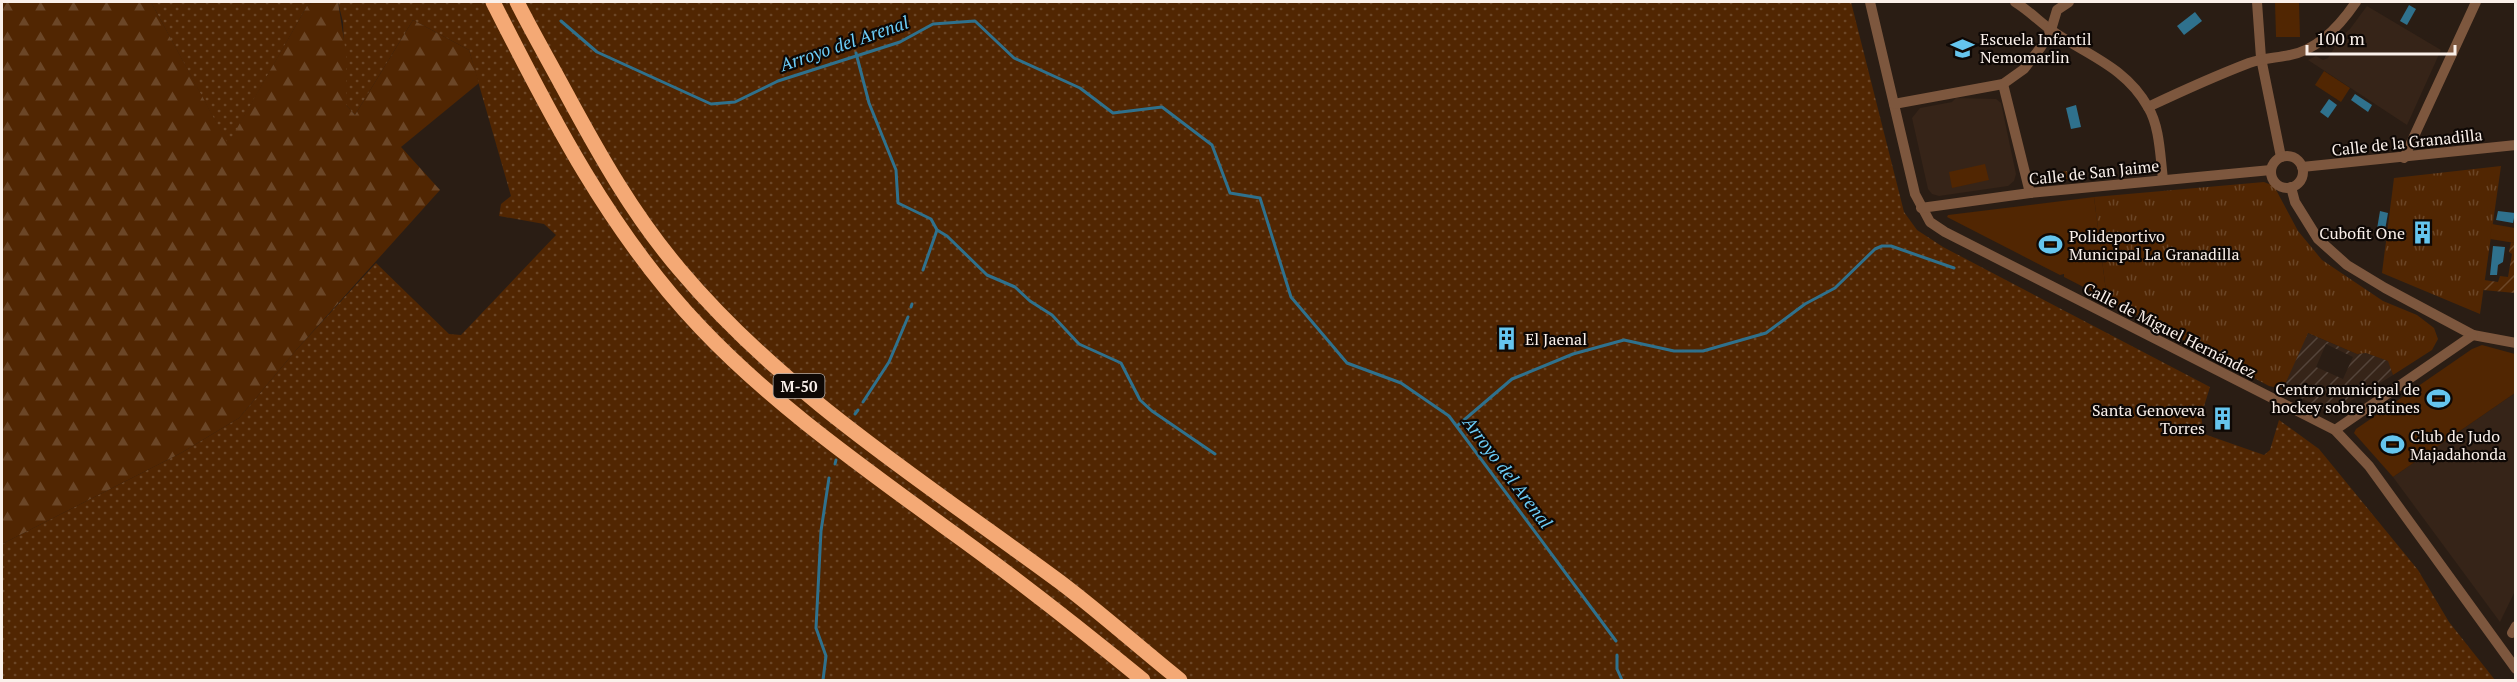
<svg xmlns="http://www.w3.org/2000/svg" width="2517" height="682" viewBox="0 0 2517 682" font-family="'PT Serif',serif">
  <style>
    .built { fill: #362418 }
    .industrial { fill: url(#industrial-furrows); fill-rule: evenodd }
    .grass { fill: url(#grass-dots) }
    .forest { fill: url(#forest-firs) }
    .park { fill: url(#park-tufts) }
    .garden { fill: url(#garden-furrows) }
    .pitch { fill: #512602 }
    .water { fill: #2f718d }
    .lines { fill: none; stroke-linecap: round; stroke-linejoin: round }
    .stream { stroke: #2f718d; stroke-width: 3 }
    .minor { stroke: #7d573e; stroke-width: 10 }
    .highway { stroke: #f4a975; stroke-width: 15 }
    .labels { text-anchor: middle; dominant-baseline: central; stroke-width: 4.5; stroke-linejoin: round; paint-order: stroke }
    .shield { fill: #0e0805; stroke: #b3aaa5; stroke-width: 1.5 }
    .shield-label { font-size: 15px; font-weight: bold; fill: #faf0ea }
    .poi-label { font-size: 16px; fill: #faf0ea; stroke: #0e0805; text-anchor: start }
    .street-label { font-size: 16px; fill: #faf0ea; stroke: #0e0805 }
    .water-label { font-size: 18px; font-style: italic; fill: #6ccdf8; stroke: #0e0805 }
  </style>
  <defs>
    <pattern id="industrial-furrows" width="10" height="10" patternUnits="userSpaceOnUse" patternTransform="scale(1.5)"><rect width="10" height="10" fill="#362418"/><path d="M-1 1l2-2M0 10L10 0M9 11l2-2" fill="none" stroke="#54443a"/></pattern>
    <pattern id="grass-dots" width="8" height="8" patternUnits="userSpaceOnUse" patternTransform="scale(1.5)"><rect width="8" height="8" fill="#512602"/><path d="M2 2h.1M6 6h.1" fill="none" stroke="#6b4627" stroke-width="1.8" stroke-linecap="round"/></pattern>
    <pattern id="forest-firs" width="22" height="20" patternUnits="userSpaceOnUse" patternTransform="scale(1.5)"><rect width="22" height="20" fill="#512602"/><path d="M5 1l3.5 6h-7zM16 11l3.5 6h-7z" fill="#6b4627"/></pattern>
    <pattern id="park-tufts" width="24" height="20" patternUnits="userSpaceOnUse" patternTransform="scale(1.5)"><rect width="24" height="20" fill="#512602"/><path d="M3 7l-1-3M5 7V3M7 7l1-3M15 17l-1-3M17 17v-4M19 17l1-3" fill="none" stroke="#6b4627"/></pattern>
    <pattern id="garden-furrows" width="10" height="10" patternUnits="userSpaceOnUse" patternTransform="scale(1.5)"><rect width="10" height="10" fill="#512602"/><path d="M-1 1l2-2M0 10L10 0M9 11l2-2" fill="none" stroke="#6b4627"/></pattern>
  </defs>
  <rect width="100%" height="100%" fill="#2a1d14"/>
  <!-- built -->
  <g class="built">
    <path d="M 2367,6 L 2441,50 L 2407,125 L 2308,60 L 2316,56 L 2323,60 L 2328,58 L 2341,37 L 2350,29 Z"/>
    <path d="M 1956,98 L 1996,99 L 2001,103 L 2016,174 L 2014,181 L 2008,186 L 1939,196 L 1932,194 L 1928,189 L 1912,118 L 1920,108 L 1952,102 Z"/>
    <path d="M 2515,393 L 2515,591 L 2500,622 L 2393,477 Z"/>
  </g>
  <!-- industrial -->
  <path class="industrial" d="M 2307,333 L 2357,354 L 2366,353 L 2389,361 L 2393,375 L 2331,413 L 2283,389 ZM 2326,344 L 2353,357 L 2343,379 L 2316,367 Z"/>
  <!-- grass -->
  <g class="grass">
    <path d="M 151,2 L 313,2 L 307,6 L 228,145 Z"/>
    <path d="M 338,2 L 1851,2 L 1904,212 L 1917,230 L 1943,247 L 2210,387 L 2201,416 L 2204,434 L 2264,455 L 2270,450 L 2279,420 L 2319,449 L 2418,570 L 2449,622 L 2495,680 L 2,680 L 2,544 L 181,453 L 239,418 L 297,349 L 376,263 L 449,334 L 461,335 L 556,235 L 544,224 L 499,216 L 501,204 L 511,196 L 469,50 L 413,20 L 355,115 L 346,105 L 343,22 Z"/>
    <path d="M 2067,171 L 2068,179 L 2042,182 L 2040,175 Z"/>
  </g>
  <!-- forest -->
  <path class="forest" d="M 2,2 L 151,2 L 228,144 L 307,6 L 313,2 L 338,2 L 346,53 L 346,105 L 355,115 L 413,20 L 469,50 L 479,83 L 401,147 L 440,190 L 297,349 L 239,418 L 181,453 L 2,544 Z"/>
  <!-- park -->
  <g class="park">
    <path d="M 2501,166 L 2480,314 L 2382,273 L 2394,178 Z"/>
    <path d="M 2264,182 L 2274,186 L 2298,231 L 2322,260 L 2383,301 L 2417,315 L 2434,328 L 2438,339 L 2432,350 L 2393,375 L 2388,361 L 2366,353 L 2357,354 L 2308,333 L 2283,389 L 2269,386 L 2107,299 L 2094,197 Z"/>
  </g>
  <!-- garden -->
  <path class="garden" d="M 2511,242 L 2515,243 L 2515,293 L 2483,290 L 2484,280 L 2498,282 L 2500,276 L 2508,277 L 2512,254 L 2509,252 Z"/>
  <!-- pitch -->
  <g class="pitch">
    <path d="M 2275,2 L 2299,2 L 2300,37 L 2276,37 Z"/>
    <path d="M 2324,71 L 2350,88 L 2341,102 L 2315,85 Z"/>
    <path d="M 1985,164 L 1989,180 L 1952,188 L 1949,172 Z"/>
    <path d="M 2094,197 L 2107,299 L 2064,277 L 2064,274 L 2060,275 L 1947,217 L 1948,215 Z"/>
    <path d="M 2492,224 L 2515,228 L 2515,243 L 2490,239 Z"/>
    <path d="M 2482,345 L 2515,354 L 2515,393 L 2393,477 L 2354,433 L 2356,429 L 2472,349 Z"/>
  </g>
  <!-- water -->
  <g class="water">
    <path d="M 2409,5 L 2416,9 L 2407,25 L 2400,21 Z"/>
    <path d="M 2195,12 L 2202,21 L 2184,35 L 2177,26 Z"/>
    <path d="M 2355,94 L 2372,105 L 2368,112 L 2351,100 Z"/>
    <path d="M 2329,99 L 2337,105 L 2328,118 L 2320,112 Z"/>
    <path d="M 2076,105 L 2081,127 L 2071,129 L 2066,108 Z"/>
    <path d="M 2380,211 L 2388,213 L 2385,230 L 2377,229 Z"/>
    <path d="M 2498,211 L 2515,213 L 2513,223 L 2496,220 Z"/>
    <path d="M 2493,246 L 2505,247 L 2503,262 L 2498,265 L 2497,275 L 2490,275 Z"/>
  </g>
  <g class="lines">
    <!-- stream -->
    <g class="stream">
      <path d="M 561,21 L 597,52 L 711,104 L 735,102 L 778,81 L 900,42 L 933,24 L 975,21 L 1014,58 L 1080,88 L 1113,113 L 1162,107 L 1212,145 L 1230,193 L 1260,198 L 1291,297 L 1347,363 L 1401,383 L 1449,416 L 1616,641"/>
      <path d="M 856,53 L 869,103 L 896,170 L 898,203 L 931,219 L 937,230 L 923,270"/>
      <path d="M 937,230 L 947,236 L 987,275 L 1015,287 L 1030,301 L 1052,315 L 1079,344 L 1121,363 L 1140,400 L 1152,411 L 1215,454"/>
      <path d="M 911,307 L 912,304"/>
      <path d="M 863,402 L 889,362 L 908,317"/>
      <path d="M 855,414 L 858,410"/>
      <path d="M 1457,426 L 1512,379 L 1573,354 L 1624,340 L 1674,351 L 1703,351 L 1766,333 L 1805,304 L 1835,288 L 1875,249 L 1882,246 L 1891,246 L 1954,268"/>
      <path d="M 835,464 L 836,460"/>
      <path d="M 1617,655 L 1617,669 L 1622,680"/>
      <path d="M 823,680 L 826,656 L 816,628 L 821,531 L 829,478"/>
    </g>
    <!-- minor -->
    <g class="minor">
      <path d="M 1870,2 L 1915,194 L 1930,222 L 1945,232 L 2335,430 L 2369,466 L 2516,669"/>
      <path d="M 2015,2 C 2028,10 2039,21 2051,30 C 2086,55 2125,66 2148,107 C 2160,127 2160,156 2163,179"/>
      <path d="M 2257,2 L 2261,58 L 2281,157"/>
      <path d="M 2003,84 L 2030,193"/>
      <path d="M 1894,104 L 2003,84 L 2024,69 L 2041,47 L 2051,30 L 2057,10 L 2069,2"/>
      <path d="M 2148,107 C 2182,91 2215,76 2249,63 C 2263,58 2276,58 2290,55 C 2318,50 2341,24 2356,2"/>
      <circle cx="2287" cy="172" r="16"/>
      <path d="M 2404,158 L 2476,2"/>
      <path d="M 2302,167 L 2516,145"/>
      <path d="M 2291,187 L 2295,202 L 2318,239 L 2347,265 L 2385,288 L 2473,335 L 2516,343"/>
      <path d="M 1921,208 L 2030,193 L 2271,170"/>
      <path d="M 2335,430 L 2473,335"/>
      <path d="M 2512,633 L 2516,626"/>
    </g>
    <!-- highway -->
    <g class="highway">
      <path d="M 493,2 C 551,117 611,234 701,328 C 772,403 859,464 942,525 C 1012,575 1077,626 1143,680"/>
      <path d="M 517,2 C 532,32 549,61 565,91 C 599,154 633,215 680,270 C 786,396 929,485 1060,582 C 1101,613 1140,648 1180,680"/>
    </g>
  </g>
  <!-- icons -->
  <defs>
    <symbol id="school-bare" viewBox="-9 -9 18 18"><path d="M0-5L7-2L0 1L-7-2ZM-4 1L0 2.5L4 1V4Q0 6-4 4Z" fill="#65c5ee" stroke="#0e0805" stroke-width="2.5" paint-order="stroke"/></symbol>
    <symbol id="building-bare" viewBox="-9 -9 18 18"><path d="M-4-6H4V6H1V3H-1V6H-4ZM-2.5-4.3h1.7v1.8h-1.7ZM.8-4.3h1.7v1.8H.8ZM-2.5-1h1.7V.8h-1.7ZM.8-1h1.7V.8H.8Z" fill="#65c5ee" stroke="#0e0805" stroke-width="2.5" paint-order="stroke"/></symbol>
    <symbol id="stadium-bare" viewBox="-9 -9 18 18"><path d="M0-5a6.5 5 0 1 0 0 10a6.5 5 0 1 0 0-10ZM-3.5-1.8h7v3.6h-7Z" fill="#65c5ee" stroke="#0e0805" stroke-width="2.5" paint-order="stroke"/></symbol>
  </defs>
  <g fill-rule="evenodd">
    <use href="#school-bare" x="1946" y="32" width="33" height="33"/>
    <use href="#building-bare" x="2406" y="216" width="33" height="33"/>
    <use href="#stadium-bare" x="2034" y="228" width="33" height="33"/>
    <use href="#building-bare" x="1490" y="322" width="33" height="33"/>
    <use href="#stadium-bare" x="2422" y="382" width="33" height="33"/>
    <use href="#building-bare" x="2206" y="402" width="33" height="33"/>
    <use href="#stadium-bare" x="2376" y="428" width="33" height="33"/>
  </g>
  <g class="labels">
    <!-- shield labels -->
    <rect class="shield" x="773.5" y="374" width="51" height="24" rx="4.5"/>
    <g class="shield-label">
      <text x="799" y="386">M-50</text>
    </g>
    <!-- poi labels -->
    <g class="poi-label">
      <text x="1980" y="39">Escuela Infantil<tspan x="1980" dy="18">Nemomarlin</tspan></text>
      <text x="2405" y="233" text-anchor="end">Cubofit One</text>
      <text x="2069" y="236">Polideportivo<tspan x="2069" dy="18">Municipal La Granadilla</tspan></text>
      <text x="1525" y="339">El Jaenal</text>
      <text x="2420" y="389" text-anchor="end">Centro municipal de<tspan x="2420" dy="18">hockey sobre patines</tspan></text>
      <text x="2205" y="410" text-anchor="end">Santa Genoveva<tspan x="2205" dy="18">Torres</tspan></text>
      <text x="2410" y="436">Club de Judo<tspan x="2410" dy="18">Majadahonda</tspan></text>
    </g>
    <!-- street labels -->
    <g class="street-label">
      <text transform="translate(2407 142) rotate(-6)">Calle de la Granadilla</text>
      <text transform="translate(2094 172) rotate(-6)">Calle de San Jaime</text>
      <text transform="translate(2170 330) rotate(27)">Calle de Miguel Hernández</text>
    </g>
    <!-- water labels -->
    <g class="water-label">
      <text transform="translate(844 43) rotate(-19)">Arroyo del Arenal</text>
      <text transform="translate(1508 472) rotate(53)">Arroyo del Arenal</text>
    </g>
  </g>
  <!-- border -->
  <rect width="2517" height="682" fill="none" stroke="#faf0ea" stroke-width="6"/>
  <!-- scale -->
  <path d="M2307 45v9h148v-9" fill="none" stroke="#faf0ea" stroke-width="3"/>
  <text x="2316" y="45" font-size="18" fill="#faf0ea" stroke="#0e0805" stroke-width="4.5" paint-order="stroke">100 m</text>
</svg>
